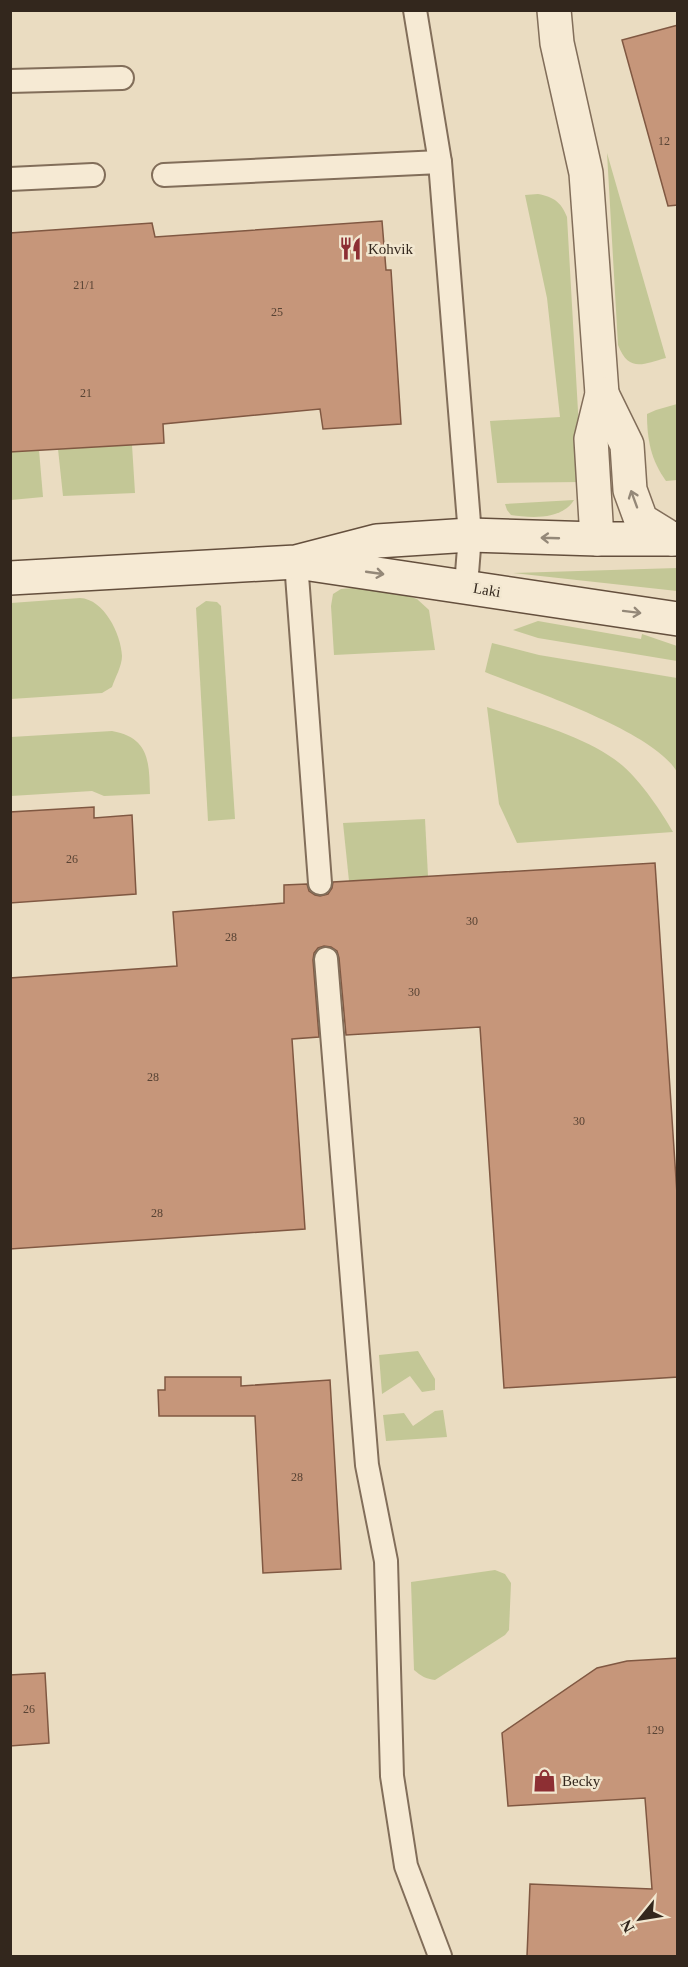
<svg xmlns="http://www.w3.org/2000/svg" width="688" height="1967" viewBox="0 0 688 1967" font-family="'Times New Roman',serif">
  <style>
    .green { fill: #c3c796 }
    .building { fill: #c6967a; stroke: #805842; stroke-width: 1.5 }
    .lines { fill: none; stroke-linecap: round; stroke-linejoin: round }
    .lane-casing { stroke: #826e5a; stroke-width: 26 }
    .street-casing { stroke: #826e5a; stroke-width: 36 }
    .secondary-casing { stroke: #644f3d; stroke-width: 36 }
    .lane { stroke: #f6ead4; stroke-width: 22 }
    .street { stroke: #f6ead4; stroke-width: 33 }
    .secondary { stroke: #f6ead4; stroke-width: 33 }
    .oneway { stroke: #948878 }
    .labels { text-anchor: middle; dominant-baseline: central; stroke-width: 5; stroke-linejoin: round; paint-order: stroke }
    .number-label { font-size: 12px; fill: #584334 }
    .poi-label { font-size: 15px; fill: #33271d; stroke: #f2e7d0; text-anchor: start }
    .street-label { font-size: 15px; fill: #33271d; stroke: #f2e7d0 }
  </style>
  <rect width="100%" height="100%" fill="#eadcc1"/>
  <!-- green -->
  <g class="green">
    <path d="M 607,153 L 666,358 C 643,364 629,373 618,345 Z"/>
    <path d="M 538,194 C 554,197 561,202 567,217 L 582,482 L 497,483 L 490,421 L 560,417 L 547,298 L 525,195 Z"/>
    <path d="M 677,404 L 677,480 L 666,481 C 651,460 647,440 647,414 L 656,410 Z"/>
    <path d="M 132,445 L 135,493 L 63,496 L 58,449 Z"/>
    <path d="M 39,450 L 43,497 L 11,500 L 11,452 Z"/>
    <path d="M 574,500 C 562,520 531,518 511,515 L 507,510 L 505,504 Z"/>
    <path d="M 677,568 L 677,591 L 513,573 Z"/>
    <path d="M 377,586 L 417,599 L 429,610 L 435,650 L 334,655 L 331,606 L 333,594 L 341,589 Z"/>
    <path d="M 80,598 C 104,599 121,634 122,656 C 122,666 115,678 112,687 L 102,693 L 11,699 L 11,603 Z"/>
    <path d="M 206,601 L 217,602 L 221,606 L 235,819 L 208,821 L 196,608 Z"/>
    <path d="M 538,621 L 641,639 L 642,634 L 677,646 L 677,661 L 538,638 L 513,630 Z"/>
    <path d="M 492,643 L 539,655 L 677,678 L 677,772 C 654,731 532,691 485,672 Z"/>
    <path d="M 487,707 C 530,722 588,736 623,766 C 642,783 661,811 673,832 L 517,843 L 499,804 Z"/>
    <path d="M 112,731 C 150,738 149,762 150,794 L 104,796 L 92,791 L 11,796 L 11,737 Z"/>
    <path d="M 425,819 L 428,876 L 349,881 L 343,823 Z"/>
    <path d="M 418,1351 L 435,1379 L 435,1390 L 422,1392 L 410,1376 L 382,1394 L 379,1355 Z"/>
    <path d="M 443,1410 L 447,1437 L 386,1441 L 383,1415 L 404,1413 L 413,1426 L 435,1411 Z"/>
    <path d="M 495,1570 L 505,1574 L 511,1583 L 509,1630 L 505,1635 L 435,1680 C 426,1679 421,1676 414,1670 L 411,1582 Z"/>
  </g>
  <!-- building -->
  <g class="building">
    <path d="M 678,25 L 678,205 L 668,206 L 622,40 Z"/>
    <path d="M 382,221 L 386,270 L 391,270 L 401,424 L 323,429 L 320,409 L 163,424 L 164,443 L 10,452 L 10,233 L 152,223 L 155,237 Z"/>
    <path d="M 94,807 L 94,818 L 132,815 L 136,894 L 10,903 L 10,812 Z"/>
    <path d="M 655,863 L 678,1209 L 678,1377 L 504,1388 L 480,1027 L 346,1035 L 339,958 L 337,951 L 331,947 L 324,946 L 318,948 L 314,953 L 313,960 L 319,1037 L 292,1039 L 305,1229 L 10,1249 L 10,978 L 177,966 L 173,912 L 284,903 L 284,885 L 307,884 L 309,891 L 315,895 L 320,896 L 328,894 L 332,888 L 333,882 Z"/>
    <path d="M 165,1377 L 241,1377 L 241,1386 L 330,1380 L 341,1569 L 263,1573 L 255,1416 L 159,1416 L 158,1390 L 165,1390 Z"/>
    <path d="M 678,1658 L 678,1956 L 527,1956 L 530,1884 L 652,1889 L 645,1798 L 508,1806 L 502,1733 L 597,1668 L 627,1661 Z"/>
    <path d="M 45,1673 L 49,1743 L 10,1746 L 10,1675 Z"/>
  </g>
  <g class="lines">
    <defs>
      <g id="lane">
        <path d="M 415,10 L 440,162"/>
        <path d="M 10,81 L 122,78"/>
        <path d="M 164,175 L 440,162 L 470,535 L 466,586"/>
        <path d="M 10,179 L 93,175"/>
        <path d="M 296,562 L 320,883"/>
        <path d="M 326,959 L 367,1465 L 386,1561 L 392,1776 L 406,1866 L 440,1956"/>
      </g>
      <g id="street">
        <path d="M 554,10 L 557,43 L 586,173 L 602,394 L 591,439 L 597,539"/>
        <path d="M 602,394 L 627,445 L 630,490 L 641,520 L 672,539"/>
      </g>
      <g id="secondary">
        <path d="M 310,564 L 678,619"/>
        <path d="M 10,578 L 296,562 L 377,541 L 470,535 L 597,539 L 678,539"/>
      </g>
    </defs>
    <!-- lane casing -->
    <use href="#lane" class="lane-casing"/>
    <!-- street casing -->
    <use href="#street" class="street-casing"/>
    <!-- secondary casing -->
    <use href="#secondary" class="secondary-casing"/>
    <!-- lane -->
    <use href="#lane" class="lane"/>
    <!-- street -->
    <use href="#street" class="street"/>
    <!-- secondary -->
    <use href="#secondary" class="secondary"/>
  </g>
  <!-- one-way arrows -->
  <defs><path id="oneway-shaft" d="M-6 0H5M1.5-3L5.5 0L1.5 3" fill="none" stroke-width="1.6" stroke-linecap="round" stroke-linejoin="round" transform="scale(1.5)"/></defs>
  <g class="oneway">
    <use href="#oneway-shaft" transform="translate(634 499) rotate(-110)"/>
    <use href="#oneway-shaft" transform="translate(550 538) rotate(-178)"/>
    <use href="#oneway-shaft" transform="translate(375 573) rotate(8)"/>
    <use href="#oneway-shaft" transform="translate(632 612) rotate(7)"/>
  </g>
  <!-- icons -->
  <defs>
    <symbol id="restaurant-bare" viewBox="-9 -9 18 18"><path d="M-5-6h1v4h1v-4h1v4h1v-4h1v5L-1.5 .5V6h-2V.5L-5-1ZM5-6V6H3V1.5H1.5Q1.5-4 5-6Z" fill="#8d2f33" stroke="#f2e7d0" stroke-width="2.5" paint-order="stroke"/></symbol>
    <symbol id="shop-bare" viewBox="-9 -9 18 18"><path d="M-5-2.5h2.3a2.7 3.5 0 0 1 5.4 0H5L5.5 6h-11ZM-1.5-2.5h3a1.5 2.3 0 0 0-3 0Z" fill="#8d2f33" stroke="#f2e7d0" stroke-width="2.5" paint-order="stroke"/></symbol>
  </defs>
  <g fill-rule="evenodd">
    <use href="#restaurant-bare" x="334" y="232" width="33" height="33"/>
    <use href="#shop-bare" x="528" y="1764" width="33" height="33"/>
  </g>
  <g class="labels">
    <!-- number labels -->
    <g class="number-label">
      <text x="664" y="141">12</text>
      <text x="84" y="285">21/1</text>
      <text x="277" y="312">25</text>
      <text x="86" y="393">21</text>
      <text x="72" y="859">26</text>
      <text x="472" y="921">30</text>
      <text x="231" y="937">28</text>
      <text x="414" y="992">30</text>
      <text x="153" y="1077">28</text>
      <text x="579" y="1121">30</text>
      <text x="157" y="1213">28</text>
      <text x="297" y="1477">28</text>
      <text x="29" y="1709">26</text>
      <text x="655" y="1730">129</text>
    </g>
    <!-- poi labels -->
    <g class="poi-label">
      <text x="368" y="249">Kohvik</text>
      <text x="562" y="1781">Becky</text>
    </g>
    <!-- street labels -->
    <g class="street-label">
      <text transform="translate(487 590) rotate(10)">Laki</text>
    </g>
  </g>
  <!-- border -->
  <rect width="688" height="1967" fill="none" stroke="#33271d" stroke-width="24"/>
  <!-- north arrow -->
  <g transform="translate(640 1919) rotate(240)" stroke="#f2e7d0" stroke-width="4.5" paint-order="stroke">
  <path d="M0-4.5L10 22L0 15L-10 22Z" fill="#33271d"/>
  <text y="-9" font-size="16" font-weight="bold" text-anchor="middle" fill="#33271d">N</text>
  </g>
</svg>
